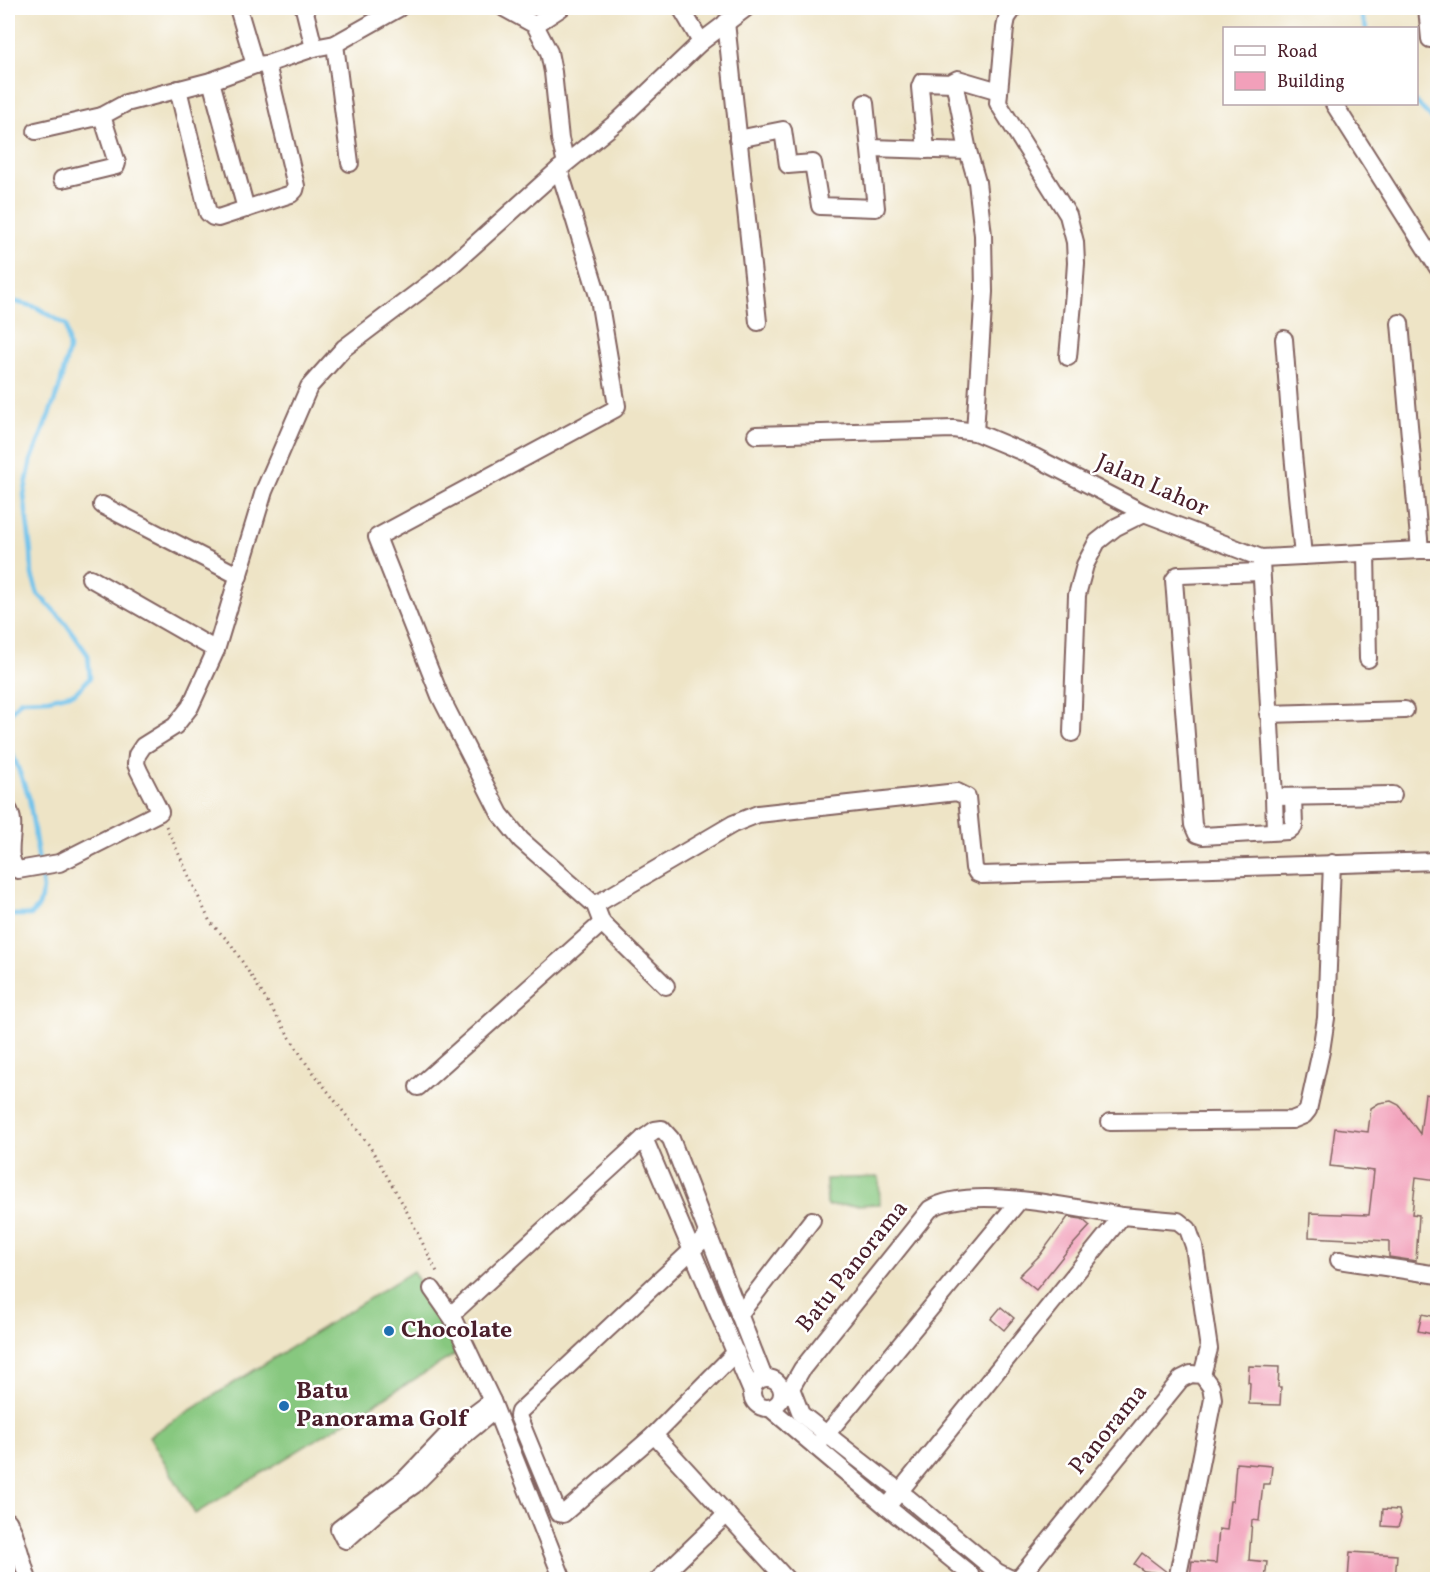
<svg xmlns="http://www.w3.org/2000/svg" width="1445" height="1587" viewBox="0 0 1445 1587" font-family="Vollkorn,serif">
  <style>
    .grass { fill: #87c87f; stroke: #687455; stroke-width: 1.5 }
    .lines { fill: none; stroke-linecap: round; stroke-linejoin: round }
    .stream { stroke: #6fc2eb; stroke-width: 4.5 }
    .building { fill: #f2a0ba }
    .minor-casing { stroke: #836461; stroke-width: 20 }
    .path { stroke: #836461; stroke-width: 3; stroke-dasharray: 1.5 4.5; stroke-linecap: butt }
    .minor { stroke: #fff; stroke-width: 16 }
    .poi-dot { fill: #1f6fb2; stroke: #fff; stroke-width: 2 }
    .labels { text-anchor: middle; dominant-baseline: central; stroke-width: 5; stroke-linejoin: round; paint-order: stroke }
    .street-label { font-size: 24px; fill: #4a1f2b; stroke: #fff }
    .poi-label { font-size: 24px; font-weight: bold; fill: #4a1f2b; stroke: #fff; text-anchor: start }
  </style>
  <rect width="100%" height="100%" fill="#fff"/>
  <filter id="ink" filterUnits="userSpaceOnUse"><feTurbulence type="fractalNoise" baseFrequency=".0167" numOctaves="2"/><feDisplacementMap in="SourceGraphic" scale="12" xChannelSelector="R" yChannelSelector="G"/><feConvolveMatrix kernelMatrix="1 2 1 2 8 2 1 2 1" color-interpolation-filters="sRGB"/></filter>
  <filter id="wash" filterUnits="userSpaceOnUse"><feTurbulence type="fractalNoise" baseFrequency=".008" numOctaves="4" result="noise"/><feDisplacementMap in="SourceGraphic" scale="24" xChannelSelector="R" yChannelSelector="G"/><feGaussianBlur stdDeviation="1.35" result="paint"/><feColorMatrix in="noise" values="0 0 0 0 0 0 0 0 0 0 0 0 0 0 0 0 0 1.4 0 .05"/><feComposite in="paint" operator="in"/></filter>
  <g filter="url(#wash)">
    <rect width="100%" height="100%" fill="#eee4c6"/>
    <!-- grass -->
    <g class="grass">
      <path d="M 879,1177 L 880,1204 L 827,1206 L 826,1179 Z"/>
      <path d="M 413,1271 L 459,1352 L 195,1514 L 149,1436 Z"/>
    </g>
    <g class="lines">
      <!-- stream -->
      <g class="stream">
        <path d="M 1359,8 L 1366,28"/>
        <path d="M 1416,102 L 1438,125"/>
        <path d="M 8,300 L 36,307 L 66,325 L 69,349 L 59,389 L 31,461 L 24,495 L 31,552 L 32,575 L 38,594 L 64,621 L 88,655 L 90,678 L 75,693 L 48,699 L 21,700 L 8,715"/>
        <path d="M 8,742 L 29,797 L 43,889 L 39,906 L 31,915 L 8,915"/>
      </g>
    </g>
    <g id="blocks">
      <!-- building -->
      <g class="building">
        <path d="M 1425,1094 L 1437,1096 L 1437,1180 L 1416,1177 L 1412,1214 L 1419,1215 L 1416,1261 L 1389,1257 L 1389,1241 L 1309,1237 L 1310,1213 L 1369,1215 L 1374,1171 L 1330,1166 L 1335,1128 L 1368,1132 L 1371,1108 L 1379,1103 L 1391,1101 L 1399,1105 L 1420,1134 Z"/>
        <path d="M 1068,1217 L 1082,1219 L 1090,1226 L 1067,1251 L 1036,1290 L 1019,1276 L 1040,1255 Z"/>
        <path d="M 1001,1307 L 1014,1318 L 1004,1330 L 991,1319 Z"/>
        <path d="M 1422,1314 L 1437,1317 L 1437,1335 L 1418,1331 Z"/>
        <path d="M 1249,1366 L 1279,1367 L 1278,1387 L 1281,1387 L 1280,1405 L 1249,1404 L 1250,1383 L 1248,1382 Z"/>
        <path d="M 1236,1463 L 1272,1466 L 1270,1484 L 1263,1484 L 1259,1521 L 1252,1520 L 1249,1560 L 1267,1562 L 1265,1580 L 1213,1580 L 1190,1577 L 1192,1561 L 1216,1563 L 1219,1529 L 1227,1530 L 1230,1501 L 1233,1501 Z"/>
        <path d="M 1383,1509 L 1399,1510 L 1401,1519 L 1398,1527 L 1382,1526 Z"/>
        <path d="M 1350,1552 L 1397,1555 L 1395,1580 L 1348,1580 Z"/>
        <path d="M 1142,1553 L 1168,1573 L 1167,1574 L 1144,1571 L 1134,1564 Z"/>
      </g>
    </g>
  </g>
  <g filter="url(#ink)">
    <use href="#blocks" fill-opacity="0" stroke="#836461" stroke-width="1.5"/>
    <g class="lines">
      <defs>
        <g id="minor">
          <path d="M 238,8 L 255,65"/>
          <path d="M 304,8 L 314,48"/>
          <path d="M 504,8 L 535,25 L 549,52 L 553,72 L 560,139 L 566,163"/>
          <path d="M 681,8 L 701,42"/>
          <path d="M 1014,8 L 1007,18 L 1005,28 L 998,103 L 1068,215 L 1075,242 L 1076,263 L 1074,292 L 1068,357"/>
          <path d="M 1427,8 L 1430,39"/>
          <path d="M 726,22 L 758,322"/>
          <path d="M 535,25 L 561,8"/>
          <path d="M 335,44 L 350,163"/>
          <path d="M 211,81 L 246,209"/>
          <path d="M 178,89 L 208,213 L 213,217 L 218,218 L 291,194 L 295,190 L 296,186 L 267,64"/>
          <path d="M 1334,104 L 1438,268"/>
          <path d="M 36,131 L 102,116"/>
          <path d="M 738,139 L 783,130 L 788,165 L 813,163 L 820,206 L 876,208 L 865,103"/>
          <path d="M 870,148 L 968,151"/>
          <path d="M 926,150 L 920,87 L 922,82 L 954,83"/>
          <path d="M 559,169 L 599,299 L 617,406 L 615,409 L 377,537 L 440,696 L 500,814 L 521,840 L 595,905 L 602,923 L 666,986"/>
          <path d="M 62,179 L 116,166 L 117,163 L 102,116 L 126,103 L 211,81 L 255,65 L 267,64 L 314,48 L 335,44 L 399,8"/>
          <path d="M 1400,323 L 1420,550"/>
          <path d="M 1284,339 L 1293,454 L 1303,556"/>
          <path d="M 975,432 L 984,292 L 983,235 L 977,182 L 968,151 L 954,81 L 958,79 L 999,91"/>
          <path d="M 756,435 L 953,429 L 975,432 L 1035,457 L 1144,513 L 1261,558 L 1420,550 L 1438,550"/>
          <path d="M 102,505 L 239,576"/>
          <path d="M 1366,553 L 1368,659"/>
          <path d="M 1261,561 L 1274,797 L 1393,795"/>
          <path d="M 1260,572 L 1181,575 L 1178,575 L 1174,580 L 1193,825 L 1197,834 L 1203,836 L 1288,831 L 1294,826 L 1293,797"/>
          <path d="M 90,578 L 216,650"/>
          <path d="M 1268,714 L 1405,710"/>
          <path d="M 1072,733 L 1077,595 L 1085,565 L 1097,542 L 1116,527 L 1144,513"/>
          <path d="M 1274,797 L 1275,831"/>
          <path d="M 8,809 C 20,826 1,855 18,870 L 59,863 L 160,812 L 139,771 L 136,764 L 137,755 L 143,746 L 175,726 L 190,707 L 216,650 L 264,491 L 309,387 L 344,348 L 442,274 L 559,169 L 618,121 L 701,42 L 746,8"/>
          <path d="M 595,905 L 733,824 L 758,814 L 957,792 L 967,797 L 974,868 L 977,873 L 982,875 L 1438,861"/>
          <path d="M 418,1087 L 602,923"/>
          <path d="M 1110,1122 L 1292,1120 L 1304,1115 L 1308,1110 L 1321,1051 L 1326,1018 L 1332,863"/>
          <path d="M 644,1138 L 752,1392"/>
          <path d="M 1122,1216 C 1075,1208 969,1184 930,1209 L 802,1369 L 791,1388 L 801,1414 L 908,1498 L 997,1572 L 1011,1579 L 1020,1577 L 1181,1379 L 1191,1374 L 1202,1375 L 1211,1387 L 1213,1399 L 1177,1580"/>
          <path d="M 707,1236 L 519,1412 L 518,1416 L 558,1513 L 563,1514 L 654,1435 L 736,1352"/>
          <path d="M 1339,1260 L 1438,1275"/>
          <path d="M 432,1289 L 453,1319 L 492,1401 L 563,1580"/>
          <path d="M 451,1315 L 644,1138 L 655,1130 L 662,1129 L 671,1139 L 764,1378"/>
          <path d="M 739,1315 L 812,1220"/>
          <circle cx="767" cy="1393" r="15"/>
          <path d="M 492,1401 L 449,1433 L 406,1478 L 339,1529 L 344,1539 L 346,1540 L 384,1506 L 414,1485 L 462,1437 L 495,1410"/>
          <path d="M 770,1408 L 887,1507 L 970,1574 L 966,1580"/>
          <path d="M 654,1435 L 787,1580"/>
          <path d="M 816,1447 L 1019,1201"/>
          <path d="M 887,1507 L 1122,1216 L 1178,1221 L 1188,1229 L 1194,1246 L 1209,1349 L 1202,1375"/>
          <path d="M 8,1521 L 14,1533 L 28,1580"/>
          <path d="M 658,1580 L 727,1514"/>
        </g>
      </defs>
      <!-- minor casing -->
      <use href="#minor" class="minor-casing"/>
      <!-- path -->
      <path class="path" d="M 166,826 L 210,922 L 231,944 L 306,1063 L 369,1145 L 403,1204 L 438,1274"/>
      <!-- minor -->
      <use href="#minor" class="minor"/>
    </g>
  </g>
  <!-- markers -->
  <g class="poi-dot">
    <circle cx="389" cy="1331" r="6"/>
    <circle cx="284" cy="1406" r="6"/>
  </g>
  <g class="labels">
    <!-- street labels -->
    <g class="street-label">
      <text transform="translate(1152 486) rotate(24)">Jalan Lahor</text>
      <text transform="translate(853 1267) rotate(-51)">Batu Panorama</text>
      <text transform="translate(1109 1430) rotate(-51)">Panorama</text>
    </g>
    <!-- poi labels -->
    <g class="poi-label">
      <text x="401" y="1331">Chocolate</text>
      <text x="296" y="1392">Batu<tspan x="296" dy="28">Panorama Golf</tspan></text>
    </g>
  </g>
  <!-- margin -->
  <rect width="1445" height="1587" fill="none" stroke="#fff" stroke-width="30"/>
  <!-- legend -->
  <rect x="1223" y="27" width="195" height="78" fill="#ffffff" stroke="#b7a5aa" stroke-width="1.5"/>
  <rect x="1235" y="46" width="30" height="9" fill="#ffffff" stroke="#b7a5aa" stroke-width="1.5"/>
  <text x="1277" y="57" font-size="18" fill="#4a1f2b">Road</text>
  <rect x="1235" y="72" width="30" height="18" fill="#f2a0ba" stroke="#b7a5aa" stroke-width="1.5"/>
  <text x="1277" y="87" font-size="18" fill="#4a1f2b">Building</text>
</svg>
